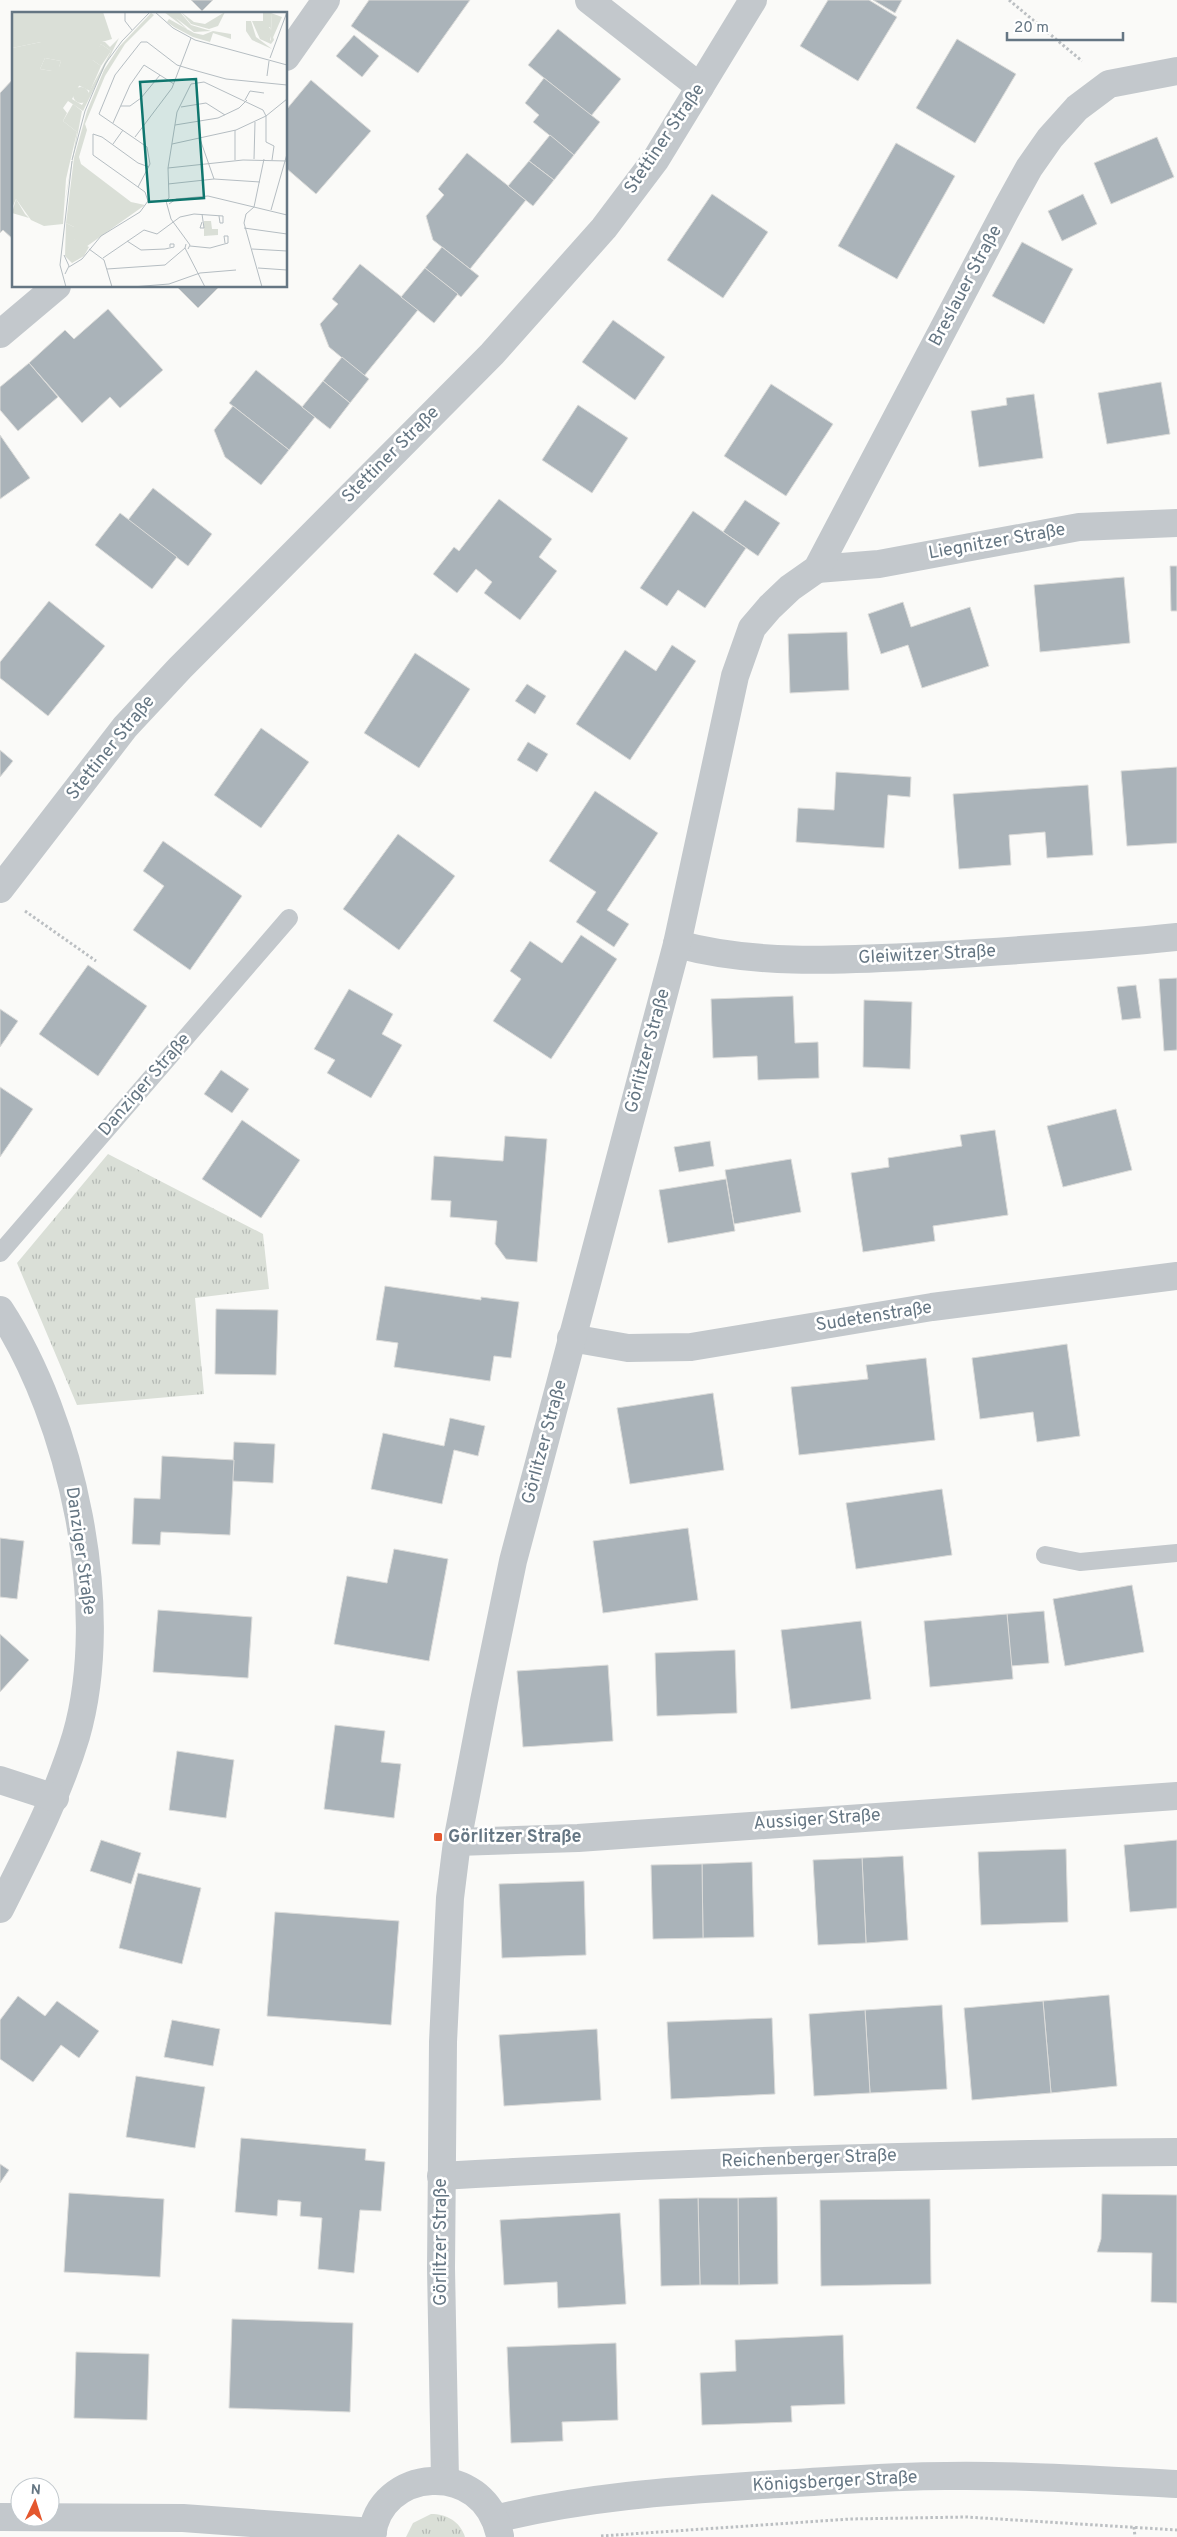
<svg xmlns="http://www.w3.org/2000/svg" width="1177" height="2537" viewBox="0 0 1177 2537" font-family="Overpass,sans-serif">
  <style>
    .grass { fill: url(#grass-tufts) }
    .building { fill: #aab3b9; stroke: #dcdcda }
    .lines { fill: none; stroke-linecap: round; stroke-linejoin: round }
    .path { stroke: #bbbfc2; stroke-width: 3; stroke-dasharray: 2.5 2.5; stroke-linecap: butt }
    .lane { stroke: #c3c8cc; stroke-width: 18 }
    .street { stroke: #c3c8cc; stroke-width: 28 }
    .poi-dot { fill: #e4572e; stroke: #fff; stroke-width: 2 }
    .labels { text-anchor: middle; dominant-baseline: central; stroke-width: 5; stroke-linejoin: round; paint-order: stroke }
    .street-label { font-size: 18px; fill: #657683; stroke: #fff }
    .poi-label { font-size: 18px; font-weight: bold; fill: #657683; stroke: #fff; text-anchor: start }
    .inset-road { fill: none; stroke: #b5bdc2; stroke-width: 1 }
    .view { fill: #0f766e; fill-opacity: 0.15; stroke: #0f766e; stroke-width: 2.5 }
    .inset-edge { fill: none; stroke: #657683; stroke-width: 2.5 }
  </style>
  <defs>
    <pattern id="grass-tufts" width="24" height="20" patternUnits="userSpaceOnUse" patternTransform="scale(1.25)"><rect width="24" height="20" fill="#dadfd7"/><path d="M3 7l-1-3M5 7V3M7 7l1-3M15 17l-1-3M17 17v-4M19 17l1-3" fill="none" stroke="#b4b9b4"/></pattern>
  </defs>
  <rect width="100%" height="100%" fill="#fafaf8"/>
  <!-- grass -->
  <g class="grass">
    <path d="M 108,1154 L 263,1234 L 269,1289 L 195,1298 L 204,1394 L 77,1405 L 17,1263 Z"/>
    <path d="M 431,2514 C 446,2514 460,2521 465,2537 L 406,2537 L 413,2523 Z"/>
  </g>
  <!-- building -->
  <g class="building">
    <path d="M 191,0 L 213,0 L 202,11 Z"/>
    <path d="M 369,0 L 470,0 L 418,73 L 351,26 Z"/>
    <path d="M 828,0 L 869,0 L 897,17 L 858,81 L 800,46 Z"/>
    <path d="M 873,0 L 902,0 L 895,13 Z"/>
    <path d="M 558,29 L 621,79 L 591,116 L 528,65 Z"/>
    <path d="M 354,35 L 379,56 L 362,77 L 336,56 Z"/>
    <path d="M 957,39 L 1016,74 L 975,143 L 916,108 Z"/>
    <path d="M 14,78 L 14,240 L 3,230 L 0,233 L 0,93 Z"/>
    <path d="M 544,78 L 600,122 L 574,155 L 533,122 L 539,115 L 525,103 Z"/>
    <path d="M 311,80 L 371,131 L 316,194 L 286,168 L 286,110 Z"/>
    <path d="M 550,135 L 574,155 L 554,180 L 529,161 Z"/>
    <path d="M 1157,137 L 1174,177 L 1111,204 L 1094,163 Z"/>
    <path d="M 896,143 L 955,176 L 897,279 L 838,246 Z"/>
    <path d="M 467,153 L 526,200 L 470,269 L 433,240 L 426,216 L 444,195 L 438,189 Z"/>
    <path d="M 529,161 L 554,180 L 533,206 L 508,186 Z"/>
    <path d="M 712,194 L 768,232 L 723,298 L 667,260 Z"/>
    <path d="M 1083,194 L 1097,224 L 1062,241 L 1048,211 Z"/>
    <path d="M 1022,242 L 1073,269 L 1044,324 L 992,296 Z"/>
    <path d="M 442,247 L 479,276 L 461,297 L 425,268 Z"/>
    <path d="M 360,264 L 418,310 L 364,376 L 329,347 L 320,324 L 338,304 L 332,299 Z"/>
    <path d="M 425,268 L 458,294 L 434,323 L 401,297 Z"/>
    <path d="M 176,286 L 220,286 L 198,308 Z"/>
    <path d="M 108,309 L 163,370 L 120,408 L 110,397 L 82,423 L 29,363 L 65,330 L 74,339 Z"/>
    <path d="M 613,320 L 665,357 L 635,400 L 582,362 Z"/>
    <path d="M 342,357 L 369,379 L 350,403 L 323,381 Z"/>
    <path d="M 29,363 L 58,397 L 18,431 L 0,410 L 0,387 Z"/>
    <path d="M 256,370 L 315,417 L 289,450 L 229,403 Z"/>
    <path d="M 323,381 L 350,403 L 330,429 L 302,407 Z"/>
    <path d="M 1161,382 L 1170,434 L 1107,444 L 1098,393 Z"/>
    <path d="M 771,384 L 833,424 L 786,496 L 724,456 Z"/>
    <path d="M 1034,394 L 1043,458 L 979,467 L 971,411 L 1007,405 L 1006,398 Z"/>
    <path d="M 578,405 L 628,438 L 592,493 L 542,460 Z"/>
    <path d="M 233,406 L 289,450 L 261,485 L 225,457 L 214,430 Z"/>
    <path d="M 0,435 L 30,478 L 0,499 Z"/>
    <path d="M 153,488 L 212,534 L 188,566 L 128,520 Z"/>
    <path d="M 499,499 L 552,539 L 539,557 L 557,571 L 520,620 L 484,593 L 492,582 L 476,569 L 457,593 L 433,574 L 454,547 L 459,551 Z"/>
    <path d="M 745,500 L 780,523 L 758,556 L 723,532 Z"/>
    <path d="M 693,511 L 746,548 L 705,608 L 678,590 L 667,606 L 640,588 Z"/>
    <path d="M 120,513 L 177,557 L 152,589 L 95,545 Z"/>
    <path d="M 1170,566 L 1177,566 L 1177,611 L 1171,611 Z"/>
    <path d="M 1124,577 L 1130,643 L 1040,652 L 1034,585 Z"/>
    <path d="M 49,601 L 105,646 L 48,716 L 0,678 L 0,662 Z"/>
    <path d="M 903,602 L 911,627 L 970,607 L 989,666 L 922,688 L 908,645 L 881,654 L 868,614 Z"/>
    <path d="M 847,632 L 849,690 L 790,693 L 788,634 Z"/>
    <path d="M 672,645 L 696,661 L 630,760 L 576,724 L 625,650 L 656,671 Z"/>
    <path d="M 415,653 L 470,689 L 419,768 L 364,733 Z"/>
    <path d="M 527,684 L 546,696 L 535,714 L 515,701 Z"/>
    <path d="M 261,728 L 309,762 L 261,828 L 214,795 Z"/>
    <path d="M 528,742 L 548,754 L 537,772 L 517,760 Z"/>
    <path d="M 0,750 L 13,761 L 0,777 Z"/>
    <path d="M 1177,767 L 1177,843 L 1127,846 L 1121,771 Z"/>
    <path d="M 836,772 L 911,777 L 910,797 L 888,795 L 884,848 L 796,842 L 798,808 L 834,810 Z"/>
    <path d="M 1088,785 L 1093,855 L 1047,858 L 1045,832 L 1009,835 L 1011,865 L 959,869 L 953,794 Z"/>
    <path d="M 595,791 L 658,833 L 607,910 L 629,924 L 614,947 L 576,922 L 596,892 L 549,861 Z"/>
    <path d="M 398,834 L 455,876 L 399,950 L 343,909 Z"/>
    <path d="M 163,841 L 242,896 L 190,970 L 133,930 L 164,886 L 143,871 Z"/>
    <path d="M 581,935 L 617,959 L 551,1059 L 493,1021 L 521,979 L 510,971 L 530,941 L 562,963 Z"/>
    <path d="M 88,965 L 147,1006 L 98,1076 L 39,1034 Z"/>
    <path d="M 1177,978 L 1177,1050 L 1164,1051 L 1159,979 Z"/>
    <path d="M 1136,985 L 1141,1018 L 1122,1020 L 1117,987 Z"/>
    <path d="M 349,989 L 393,1014 L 382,1034 L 402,1045 L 371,1098 L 327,1073 L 335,1060 L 314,1049 Z"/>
    <path d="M 793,996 L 795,1043 L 818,1042 L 819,1078 L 758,1080 L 757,1056 L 713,1058 L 711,999 Z"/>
    <path d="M 864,1000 L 912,1002 L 910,1069 L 863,1067 Z"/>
    <path d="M 0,1009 L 18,1021 L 0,1047 Z"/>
    <path d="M 221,1070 L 249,1089 L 232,1113 L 204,1094 Z"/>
    <path d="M 0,1087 L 33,1109 L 0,1157 Z"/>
    <path d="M 1116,1109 L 1132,1170 L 1063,1187 L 1047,1126 Z"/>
    <path d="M 242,1120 L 300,1160 L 261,1218 L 202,1179 Z"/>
    <path d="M 995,1130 L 1008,1215 L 933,1226 L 935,1241 L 863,1252 L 851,1173 L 889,1167 L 888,1158 L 962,1146 L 960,1135 Z"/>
    <path d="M 505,1136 L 547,1139 L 537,1262 L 506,1259 L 495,1244 L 497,1221 L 450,1217 L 451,1201 L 431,1200 L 434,1156 L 503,1161 Z"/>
    <path d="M 710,1141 L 714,1166 L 679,1172 L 674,1147 Z"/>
    <path d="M 791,1159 L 801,1212 L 734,1224 L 725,1170 Z"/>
    <path d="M 726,1179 L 735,1231 L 668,1243 L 659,1190 Z"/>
    <path d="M 385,1286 L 481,1300 L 481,1297 L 519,1302 L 511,1358 L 494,1356 L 490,1381 L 394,1367 L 398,1343 L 376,1340 Z"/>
    <path d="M 216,1309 L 278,1310 L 276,1375 L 215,1374 Z"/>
    <path d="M 1067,1344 L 1080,1436 L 1037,1442 L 1033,1412 L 980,1419 L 972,1358 Z"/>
    <path d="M 926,1358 L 935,1440 L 799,1455 L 791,1387 L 868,1379 L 866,1365 Z"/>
    <path d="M 713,1393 L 724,1470 L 630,1484 L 617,1408 Z"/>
    <path d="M 450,1418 L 485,1426 L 478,1456 L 454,1450 L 442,1504 L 371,1489 L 383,1433 L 444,1446 Z"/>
    <path d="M 234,1442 L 275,1444 L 273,1483 L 232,1481 Z"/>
    <path d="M 162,1456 L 234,1460 L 230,1535 L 161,1532 L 160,1545 L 132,1544 L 134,1498 L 160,1499 Z"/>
    <path d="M 942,1489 L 952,1555 L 856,1569 L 846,1503 Z"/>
    <path d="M 688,1528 L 698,1600 L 603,1613 L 593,1541 Z"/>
    <path d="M 0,1538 L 24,1541 L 17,1599 L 0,1597 Z"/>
    <path d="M 394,1549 L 448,1559 L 429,1661 L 334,1644 L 347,1576 L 387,1583 Z"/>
    <path d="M 1132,1585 L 1144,1652 L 1065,1666 L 1053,1599 Z"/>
    <path d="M 158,1610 L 252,1617 L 248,1678 L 153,1672 Z"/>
    <path d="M 1044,1611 L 1049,1663 L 1011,1666 L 1007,1614 Z"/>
    <path d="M 1007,1614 L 1013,1679 L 930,1687 L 924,1621 Z"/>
    <path d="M 861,1621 L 871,1699 L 791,1709 L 781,1630 Z"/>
    <path d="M 0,1634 L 29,1660 L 0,1692 Z"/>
    <path d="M 735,1650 L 737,1713 L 657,1716 L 655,1653 Z"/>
    <path d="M 608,1665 L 613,1741 L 523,1747 L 517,1671 Z"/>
    <path d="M 335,1725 L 385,1731 L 381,1762 L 401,1764 L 394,1818 L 324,1809 Z"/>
    <path d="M 177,1751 L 234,1760 L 226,1818 L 169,1810 Z"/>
    <path d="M 101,1840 L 141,1853 L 131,1884 L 90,1871 Z"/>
    <path d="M 1177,1840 L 1177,1908 L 1130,1912 L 1124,1845 Z"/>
    <path d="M 1066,1849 L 1068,1922 L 981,1925 L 978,1852 Z"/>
    <path d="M 903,1856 L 908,1940 L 866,1943 L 862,1858 Z"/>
    <path d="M 862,1858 L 866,1943 L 818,1945 L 813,1860 Z"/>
    <path d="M 752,1862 L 754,1937 L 703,1938 L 702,1864 Z"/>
    <path d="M 702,1864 L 703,1938 L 653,1939 L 651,1865 Z"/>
    <path d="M 138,1873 L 201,1888 L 182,1964 L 119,1948 Z"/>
    <path d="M 584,1881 L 586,1955 L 502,1958 L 499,1884 Z"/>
    <path d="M 275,1912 L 399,1921 L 391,2025 L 267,2016 Z"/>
    <path d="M 1109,1995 L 1117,2086 L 1051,2093 L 1043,2001 Z"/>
    <path d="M 18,1996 L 45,2016 L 57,2001 L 99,2031 L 79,2058 L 61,2045 L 33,2082 L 0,2059 L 0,2020 Z"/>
    <path d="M 1043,2001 L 1051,2093 L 972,2100 L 964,2008 Z"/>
    <path d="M 942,2005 L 947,2089 L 870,2093 L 865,2010 Z"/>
    <path d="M 865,2010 L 870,2093 L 814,2096 L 809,2014 Z"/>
    <path d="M 772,2018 L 775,2094 L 671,2099 L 667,2022 Z"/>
    <path d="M 172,2020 L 220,2029 L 213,2066 L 164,2057 Z"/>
    <path d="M 597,2029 L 601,2100 L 504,2106 L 499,2035 Z"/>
    <path d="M 136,2076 L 205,2087 L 195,2148 L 126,2137 Z"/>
    <path d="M 241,2138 L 366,2149 L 365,2160 L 385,2162 L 381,2211 L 360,2210 L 354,2273 L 318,2269 L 322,2218 L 300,2216 L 301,2202 L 278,2200 L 277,2216 L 235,2212 Z"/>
    <path d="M 0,2164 L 9,2170 L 0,2183 Z"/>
    <path d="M 69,2193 L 164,2199 L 160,2277 L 64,2272 Z"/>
    <path d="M 1102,2194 L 1177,2195 L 1177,2303 L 1151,2302 L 1152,2253 L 1097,2252 L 1101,2239 Z"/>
    <path d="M 777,2197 L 778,2284 L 739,2285 L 738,2198 Z"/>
    <path d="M 698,2198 L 738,2198 L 739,2285 L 700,2285 Z"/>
    <path d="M 698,2198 L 700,2285 L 661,2286 L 659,2199 Z"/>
    <path d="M 930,2199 L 931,2284 L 821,2286 L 820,2200 Z"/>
    <path d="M 620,2213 L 626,2304 L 558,2308 L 557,2282 L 504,2285 L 500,2220 Z"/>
    <path d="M 232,2319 L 353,2323 L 350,2412 L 229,2408 Z"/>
    <path d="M 843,2335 L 845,2404 L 791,2406 L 792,2422 L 702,2425 L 700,2373 L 736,2371 L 735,2340 Z"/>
    <path d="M 616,2343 L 618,2420 L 562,2422 L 563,2441 L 511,2443 L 507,2347 Z"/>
    <path d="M 76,2352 L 149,2354 L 147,2420 L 74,2418 Z"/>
  </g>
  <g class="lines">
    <!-- path -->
    <g class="path">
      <path d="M 1009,0 L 1082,61"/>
      <path d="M 25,911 L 96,961"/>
      <path d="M 1134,2527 L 1135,2537"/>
      <path d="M 601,2536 L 850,2519 L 966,2517 L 1177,2530"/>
    </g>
    <!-- lane -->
    <g class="lane">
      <path d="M 0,1253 L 289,918"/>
      <path d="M 1045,1555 L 1080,1562 L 1177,1553"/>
    </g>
    <!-- street -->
    <g class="street">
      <path d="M 589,0 L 700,87"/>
      <path d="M 286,57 L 326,0"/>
      <path d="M 0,334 L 57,286"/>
      <path d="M 817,569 L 879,564 L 1079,527 L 1177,523"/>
      <path d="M 0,889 L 125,727 L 180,668 L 492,354 L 604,228 L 656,159 L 753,0"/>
      <path d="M 677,944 C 757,966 844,960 927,956 C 1010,951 1094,946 1177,937"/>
      <path d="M 0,1310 C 72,1420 113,1608 76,1736 C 57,1798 29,1851 0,1909"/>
      <path d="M 571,1338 L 628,1348 L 691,1347 L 932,1307 L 1177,1276"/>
      <path d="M 0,1780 L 55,1798"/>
      <path d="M 457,1842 L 578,1838 L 1177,1796"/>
      <path d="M 441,2176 C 686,2162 931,2154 1177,2152"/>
      <path d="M 445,2480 L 441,2268 L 443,2042 L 450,1898 L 457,1842 L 484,1701 L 513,1561 L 677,944 L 735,676 L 752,628 L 770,607 L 790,588 L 817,569 L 1008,206 L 1029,168 L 1050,138 L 1077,108 L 1109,84 L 1177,71"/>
      <path d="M 0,2517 L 183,2518 L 373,2532"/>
      <path d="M 495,2519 C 583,2497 671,2491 761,2485 C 823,2482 884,2476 946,2476 C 1023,2475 1100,2480 1177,2484"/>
      <path d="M 372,2537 C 377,2468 484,2457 500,2536"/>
    </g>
  </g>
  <!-- markers -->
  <rect class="poi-dot" x="433" y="1832" width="10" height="10" rx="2.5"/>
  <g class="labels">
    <!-- street labels -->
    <g class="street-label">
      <text transform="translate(665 139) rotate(-56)">Stettiner Straße</text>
      <text transform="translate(966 286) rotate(-62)">Breslauer Straße</text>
      <text transform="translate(391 455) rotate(-45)">Stettiner Straße</text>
      <text transform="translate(997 542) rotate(-10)">Liegnitzer Straße</text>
      <text transform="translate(111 748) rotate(-51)">Stettiner Straße</text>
      <text transform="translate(927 955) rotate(-3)">Gleiwitzer Straße</text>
      <text transform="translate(648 1051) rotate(-75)">Görlitzer Straße</text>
      <text transform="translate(145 1085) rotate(-49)">Danziger Straße</text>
      <text transform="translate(874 1317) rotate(-9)">Sudetenstraße</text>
      <text transform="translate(545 1442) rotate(-75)">Görlitzer Straße</text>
      <text transform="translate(80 1551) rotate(82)">Danziger Straße</text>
      <text transform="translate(817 1820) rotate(-4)">Aussiger Straße</text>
      <text transform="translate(809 2159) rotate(-2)">Reichenberger Straße</text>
      <text transform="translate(441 2242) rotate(-90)">Görlitzer Straße</text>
      <text transform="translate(835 2482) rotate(-3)">Königsberger Straße</text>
    </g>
    <!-- poi labels -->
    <g class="poi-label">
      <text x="448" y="1837">Görlitzer Straße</text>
    </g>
  </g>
  <!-- overview -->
  <g transform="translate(12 12)">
    <rect width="275" height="275" fill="#fafaf8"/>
    <path d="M 0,0 L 91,0 L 100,27 L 80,33 L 29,30 L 0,36 ZM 259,1 L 270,5 L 259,30 L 259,21 L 255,28 L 248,27 L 240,9 L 252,9 L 260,19 ZM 234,9 L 239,9 L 244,25 L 260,37 L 240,28 L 234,19 ZM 33,46 L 49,49 L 47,55 L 40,59 L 28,57 ZM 61,92 L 70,99 L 51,200 L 65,120 L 51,109 ZM 4,187 L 13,202 L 17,206 L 0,201 ZM 192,209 L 199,209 L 200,217 L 206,217 L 206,223 L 192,224 ZM 54,211 L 62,215 L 62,227 L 77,235 L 72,244 L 60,251 L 53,244 Z" fill="#dadfd7"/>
    <path d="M 152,0 L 168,0 L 179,13 L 199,19 L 182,20 L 164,6 L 176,18 ZM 169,0 L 182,10 L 193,12 L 213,0 L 206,14 L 197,17 L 179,12 ZM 251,0 L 259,1 L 260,19 L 258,29 L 261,25 L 262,28 L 259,32 L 248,27 L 255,27 L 259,20 L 258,15 L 251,18 ZM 139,1 L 142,3 L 113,32 L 93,64 L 73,112 L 75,118 L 67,145 L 69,152 L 119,190 L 133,193 L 71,237 L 66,235 L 62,227 L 62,215 L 54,211 L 62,146 L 75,99 L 92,58 L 107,35 ZM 157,7 L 182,21 L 191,23 L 201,19 L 219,22 L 219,27 L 201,21 L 198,30 L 181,25 L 162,15 L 155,10 ZM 107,26 L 71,99 L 56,89 L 51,96 L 55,101 L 51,109 L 65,120 L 54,167 L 51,212 L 32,214 L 19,208 L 4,187 L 0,196 L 0,36 L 29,30 L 93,30 L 98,35 ZM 89,32 L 99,39 L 70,93 L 60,87 ZM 33,46 L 49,49 L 47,55 L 40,54 L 40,59 L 28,57 Z" fill="#dadfd7" fill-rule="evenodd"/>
    <path d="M 79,47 L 89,54 L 78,79 L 66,73 Z" fill="#dadfd7"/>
    <path d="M 89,32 L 99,39 L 89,54 L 79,47 ZM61 83a8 8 0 1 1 16 0a8 8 0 1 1-16 0Z" fill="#dadfd7"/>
    <path class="inset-road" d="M 113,0 L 113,9 L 120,18M 143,0 L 161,16 L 183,28 L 275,53M 258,46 L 275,0M 255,64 L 257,49M 233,88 L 238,79 L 252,81M 109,94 L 118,94 L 129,86 L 148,63M 169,95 L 194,91 L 213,103M 101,111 L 118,73 L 132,53 L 162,72M 163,113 L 206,106 L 227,96 L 235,88M 223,118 L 223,148M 123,125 L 160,76 L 179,26M 188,127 L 202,167M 101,132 L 111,118M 160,132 L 224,118 L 254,104 L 275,87M 242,147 L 243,110M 60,148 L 73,99 L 93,52 L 110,29 L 138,0M 156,156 L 231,148 L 275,149M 156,172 L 202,167 L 248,170M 126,175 L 138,152 L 135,135 L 87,102 L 103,63 L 129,30 L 135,30 L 165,53 L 178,57 L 214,67 L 275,73M 136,189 L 133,180 L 81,143 L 81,122 L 90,125 L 126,151 L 137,155M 136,189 L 154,189M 157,192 L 164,187 L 196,184 L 275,203M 242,195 L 234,202 L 232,211 L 250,275M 242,195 L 252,147M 259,198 L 275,142M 190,202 L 192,216 L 188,216 L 190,210M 232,216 L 275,222M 115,229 L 129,238 L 153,237 L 162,235 L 162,232 L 158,232 L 158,235M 174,232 L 173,236 L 193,275M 178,234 L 198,236 L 216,231 L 216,224 L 212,224 L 213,231M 77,237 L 92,248 L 100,275M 176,237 L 178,233 L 159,207 L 154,189 L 157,186 L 156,156 L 165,100 L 179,72 L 192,70 L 251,98 L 254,104 L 254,130 L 262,134 L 260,148M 240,237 L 275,239M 52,243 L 57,254 L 53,262M 91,246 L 132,218 L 145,222 L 168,205 L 182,202 L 211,204 L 211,211 L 208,211 L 207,204M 57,255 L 70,247 L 89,224 L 128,200 L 136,189M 246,256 L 275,258M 95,257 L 153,253 L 173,236M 54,275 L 48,253 L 60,149M 120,275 L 157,272 L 188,261 L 224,258"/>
    <path class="view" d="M 184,67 L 192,186 L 137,190 L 128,70 Z"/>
    <rect width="275" height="275" class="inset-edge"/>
  </g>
  <!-- north arrow -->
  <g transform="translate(35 2502) rotate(4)"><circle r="24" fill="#ffffff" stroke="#c1c8cd"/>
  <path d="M0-4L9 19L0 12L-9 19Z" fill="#e4572e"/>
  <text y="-8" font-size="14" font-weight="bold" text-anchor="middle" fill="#657683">N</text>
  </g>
  <!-- scale -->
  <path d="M1007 32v8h116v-8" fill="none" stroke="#657683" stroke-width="2.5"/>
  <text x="1014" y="32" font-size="15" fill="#657683" stroke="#ffffff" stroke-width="4" paint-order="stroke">20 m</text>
</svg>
